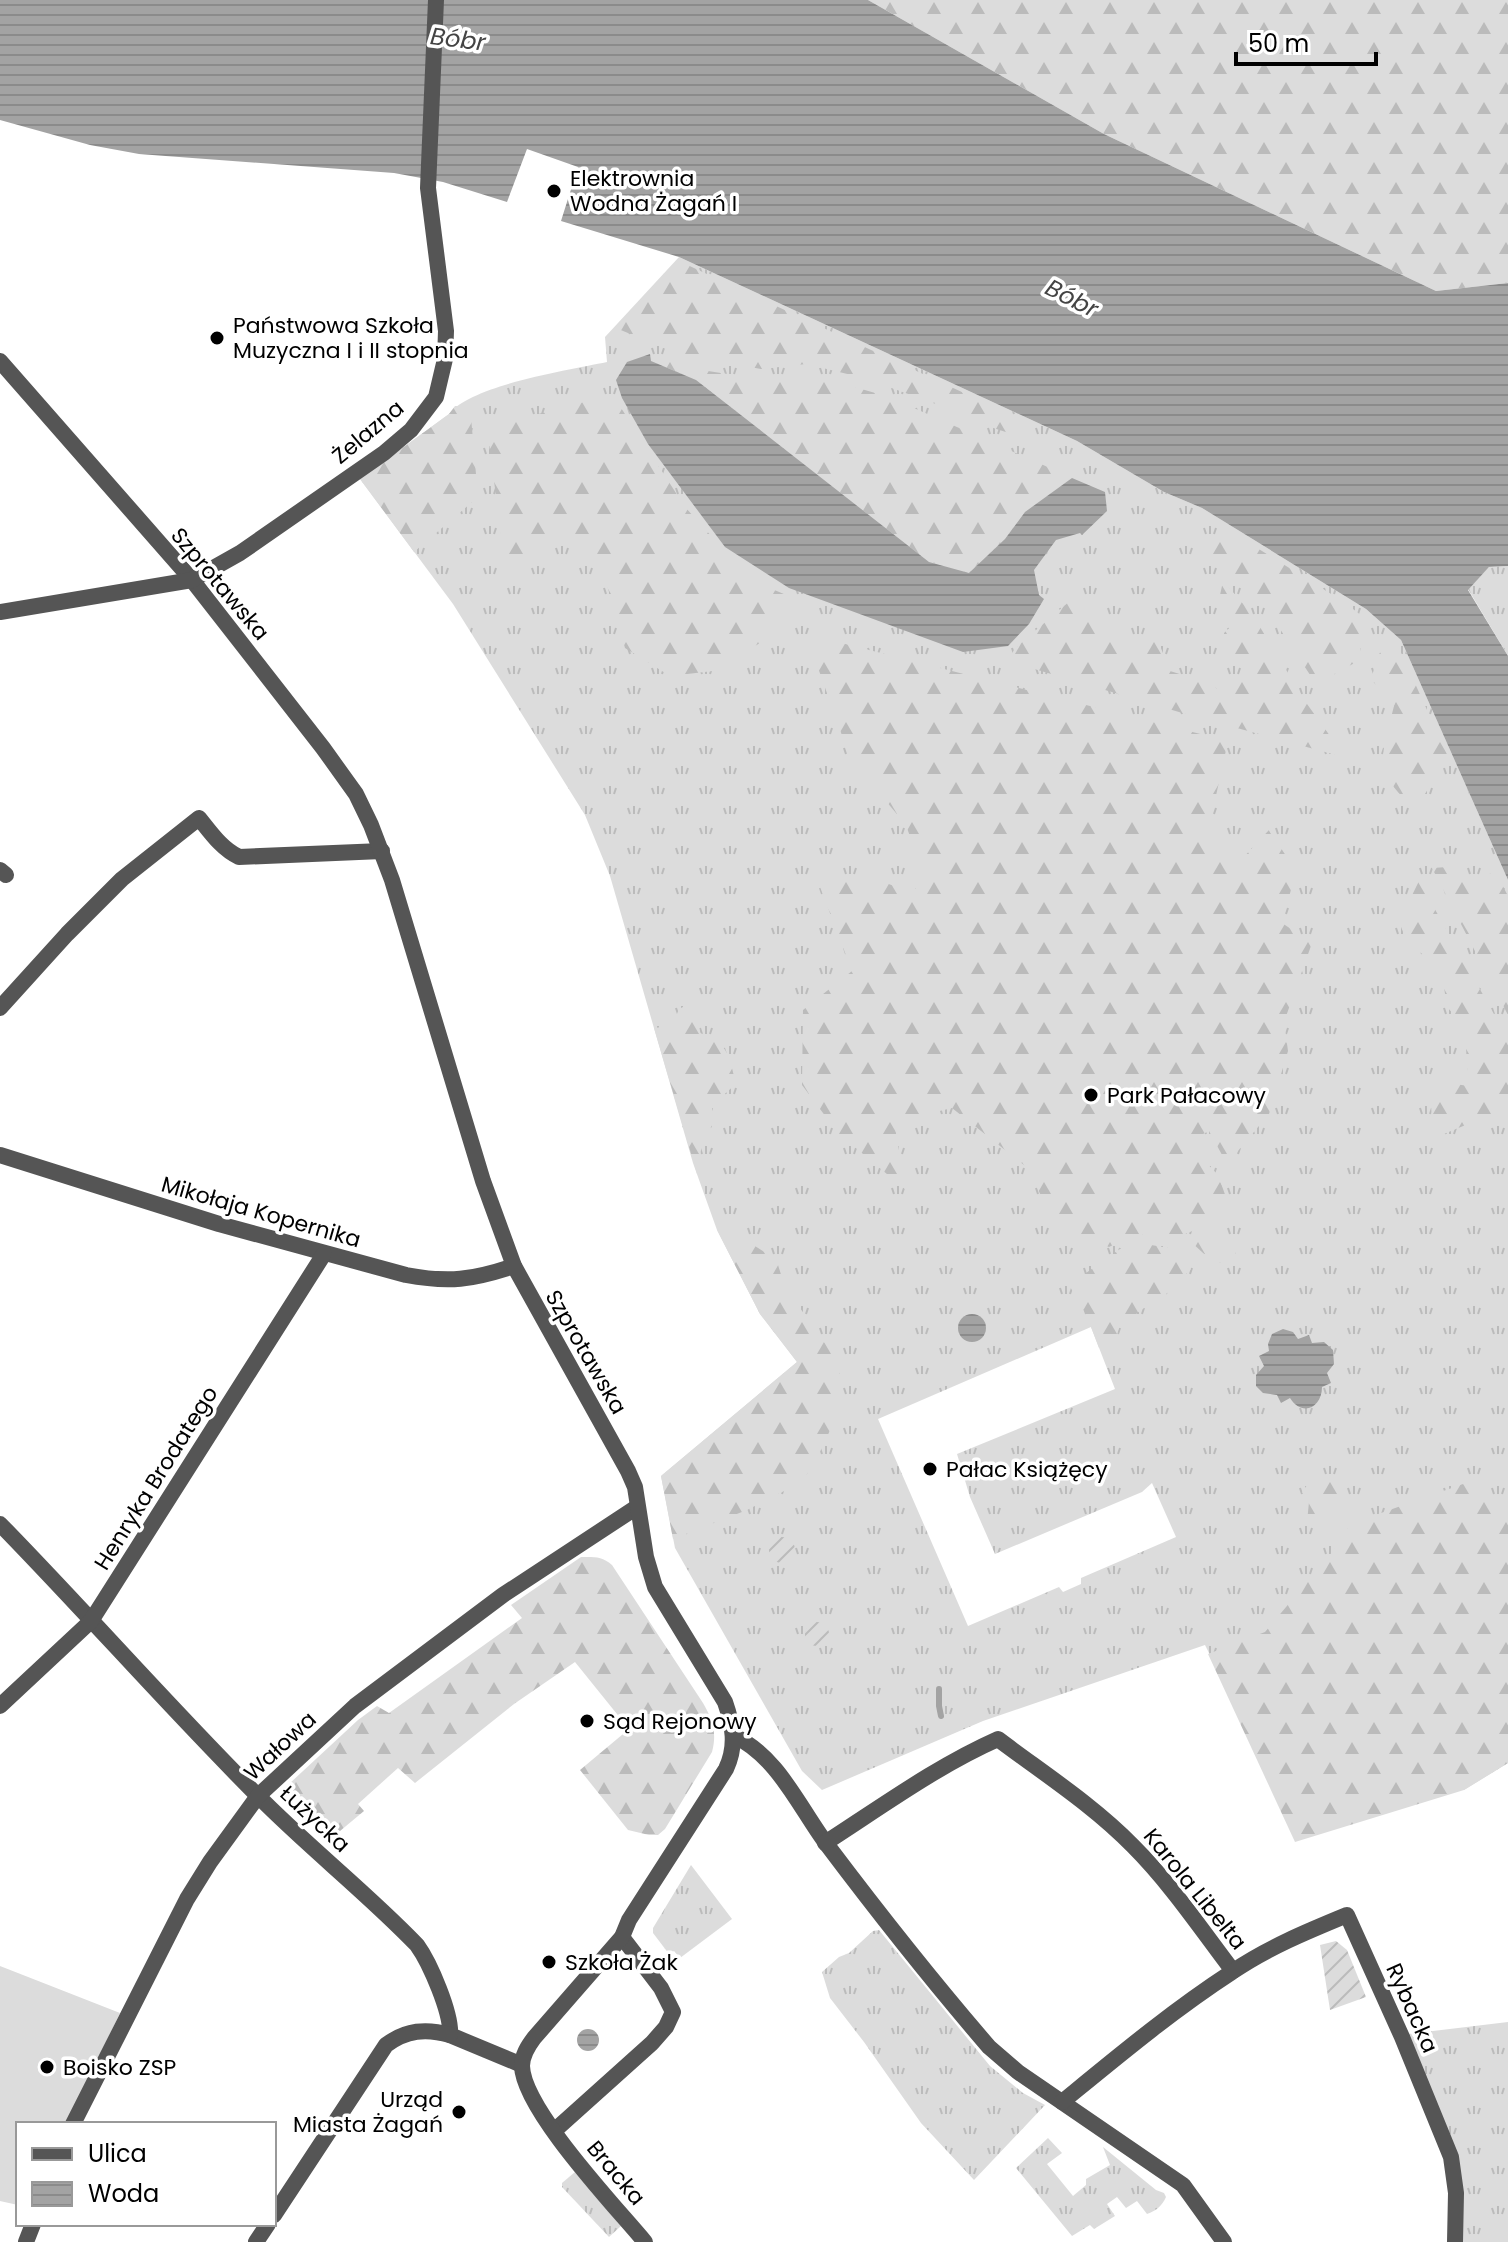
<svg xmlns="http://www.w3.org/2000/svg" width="1508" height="2242" viewBox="0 0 1508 2242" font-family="Poppins,sans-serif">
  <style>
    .grass { fill: url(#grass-tufts); fill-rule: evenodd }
    .forest { fill: url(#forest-firs) }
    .garden { fill: url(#garden-furrows) }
    .pitch { fill: #dcdcdc }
    .water { fill: url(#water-rules) }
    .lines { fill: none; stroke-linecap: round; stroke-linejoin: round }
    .stream { stroke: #a3a3a3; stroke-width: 6 }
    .minor { stroke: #555; stroke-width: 16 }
    .tertiary { stroke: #555; stroke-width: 16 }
    .poi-dot { fill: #000; stroke: #fff; stroke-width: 3 }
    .labels { text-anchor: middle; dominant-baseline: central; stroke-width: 7; stroke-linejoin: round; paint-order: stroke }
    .poi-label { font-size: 22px; fill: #000; stroke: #fff; text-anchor: start }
    .street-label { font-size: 22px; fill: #000; stroke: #fff }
    .water-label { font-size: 24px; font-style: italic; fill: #444; stroke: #fff }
  </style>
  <defs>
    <pattern id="grass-tufts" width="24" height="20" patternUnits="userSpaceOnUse" patternTransform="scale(2)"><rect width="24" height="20" fill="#dcdcdc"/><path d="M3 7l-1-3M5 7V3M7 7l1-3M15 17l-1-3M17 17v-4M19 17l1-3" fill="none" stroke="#bbb"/></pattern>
    <pattern id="forest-firs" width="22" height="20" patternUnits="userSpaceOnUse" patternTransform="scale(2)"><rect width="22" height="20" fill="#dcdcdc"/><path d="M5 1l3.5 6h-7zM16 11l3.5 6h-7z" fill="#bbb"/></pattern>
    <pattern id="garden-furrows" width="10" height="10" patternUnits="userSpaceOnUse" patternTransform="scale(2)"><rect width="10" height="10" fill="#dcdcdc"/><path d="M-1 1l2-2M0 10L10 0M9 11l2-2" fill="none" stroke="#bbb"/></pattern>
    <pattern id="water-rules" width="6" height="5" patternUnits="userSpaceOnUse" patternTransform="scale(2)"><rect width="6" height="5" fill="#a3a3a3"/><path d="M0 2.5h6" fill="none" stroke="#8b8b8b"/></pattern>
  </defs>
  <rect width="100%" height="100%" fill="#fff"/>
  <!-- grass -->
  <g class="grass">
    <path d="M 679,257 L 1077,441 L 1164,492 L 1202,508 L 1366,609 L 1401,640 L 1508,880 L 1508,1763 L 1464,1790 L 1213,1661 L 1205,1645 L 983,1721 L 822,1790 L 802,1771 L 675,1548 L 661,1476 L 797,1362 L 760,1314 L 717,1230 L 693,1163 L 610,876 L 585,815 L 453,604 L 360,479 L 449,414 C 471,385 569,370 607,362 L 605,337 ZM 1091,1327 L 1115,1389 L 957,1454 L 970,1497 L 995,1554 L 1142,1492 L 1152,1483 L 1176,1537 L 1081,1578 L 1081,1584 L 1063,1592 L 1059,1587 L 968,1626 L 878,1419 Z"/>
    <path d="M 1508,566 L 1508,656 L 1468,589 L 1489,567 Z"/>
    <path d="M 691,1865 L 732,1919 L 680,1958 L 674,1951 L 669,1954 L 653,1933 L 653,1928 Z"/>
    <path d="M 879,1930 L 990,2066 L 1023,2093 L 1045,2105 L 974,2180 L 921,2123 L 864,2042 L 830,1998 L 822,1972 L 839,1957 L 849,1953 L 873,1931 Z"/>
    <path d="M 1508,2022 L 1508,2242 L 1457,2242 L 1458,2202 L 1408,2034 Z"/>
    <path d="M 1048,2138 L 1062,2153 L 1047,2164 L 1073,2196 L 1086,2185 L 1086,2179 L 1110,2165 L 1103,2147 L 1156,2190 L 1164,2193 L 1166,2197 C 1162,2206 1156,2211 1147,2214 L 1137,2201 L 1126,2208 L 1117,2197 L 1107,2204 L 1115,2216 L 1094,2229 L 1090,2225 L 1072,2236 L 1016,2168 Z"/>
    <path d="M 575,2172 L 621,2226 L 609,2237 L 562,2187 L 562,2183 Z"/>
  </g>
  <!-- forest -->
  <g class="forest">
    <path d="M 868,0 L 1508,0 L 1508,283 L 1436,291 L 1104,134 Z"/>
    <path d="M 681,262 L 1018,418 L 1012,434 L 984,425 L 944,407 L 864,378 L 806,364 L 761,369 L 701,358 L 666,349 L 616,328 Z"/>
    <path d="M 650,354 L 708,371 L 765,380 L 813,375 L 889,397 L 1068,476 L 1025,512 L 1005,539 L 969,573 L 929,562 L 696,380 L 651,361 Z"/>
    <path d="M 614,397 L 685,507 L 751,580 L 798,600 L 760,643 L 713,671 L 670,676 L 625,648 L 607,585 L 574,534 L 555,533 L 536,562 L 505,564 L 487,428 L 579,403 Z"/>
    <path d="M 455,406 L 470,406 L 478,497 L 414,552 L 360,479 L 449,414 Z"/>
    <path d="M 1225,528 L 1344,602 L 1362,616 L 1360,660 L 1316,684 L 1265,606 L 1205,546 Z"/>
    <path d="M 1225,583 L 1252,614 L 1307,704 L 1343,754 L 1336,755 L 1189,715 L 1008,661 L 1015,648 L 1078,594 C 1100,604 1105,610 1103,634 L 1130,638 L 1138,634 L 1157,638 L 1170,671 L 1202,681 L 1230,695 L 1242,673 L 1240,663 L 1233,660 L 1225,653 L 1224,633 L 1238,620 L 1220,595 L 1222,586 Z"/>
    <path d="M 806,634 L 1228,741 L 1208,832 L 1240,861 L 1269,830 L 1296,871 L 1282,923 L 1312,943 L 1284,1022 L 1288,1051 L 1269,1114 L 1227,1164 L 1209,1131 L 1199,1136 L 1203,1159 L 1218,1175 L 1232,1214 L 1183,1235 L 1135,1234 L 1109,1247 L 1054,1225 L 1029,1169 L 952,1108 L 894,1122 L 906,1190 L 838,1133 L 802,1085 L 803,1010 L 852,971 L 817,879 L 867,876 L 913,893 L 923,874 L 906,825 L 850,758 Z"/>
    <path d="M 1388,638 L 1398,646 L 1452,765 C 1432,769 1432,787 1422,798 C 1421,799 1412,803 1410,804 C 1370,769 1384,748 1395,702 L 1371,680 L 1377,658 Z"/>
    <path d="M 1448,867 L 1471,887 L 1483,889 L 1489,874 L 1496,873 L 1508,896 L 1508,1015 L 1432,868 Z"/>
    <path d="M 1419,881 L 1508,1039 L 1508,1103 L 1497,1112 L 1439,1136 C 1430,1113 1426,1103 1443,1082 L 1468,1086 L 1465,1027 L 1447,1007 L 1441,967 L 1408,944 L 1399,922 Z"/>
    <path d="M 687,1005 L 697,1006 L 700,1033 C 730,1044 729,1057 736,1084 L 712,1105 L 712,1127 L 704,1132 L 697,1174 L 654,1028 L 672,1026 L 679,1009 Z"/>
    <path d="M 717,1230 L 747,1241 L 769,1255 L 778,1265 L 785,1287 L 837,1360 L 844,1400 L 813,1467 L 798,1484 L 747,1510 L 673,1539 L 661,1476 L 797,1362 L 760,1314 Z"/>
    <path d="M 1225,1237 L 1235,1245 L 1236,1252 L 1231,1263 L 1213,1262 L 1191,1242 Z"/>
    <path d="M 1151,1245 L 1175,1249 L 1191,1269 L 1169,1292 L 1141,1310 L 1119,1328 L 1113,1347 L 1099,1348 L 1086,1314 L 1069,1285 L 1120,1249 Z"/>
    <path d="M 1327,1480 L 1341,1482 C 1347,1491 1348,1497 1346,1508 L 1332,1518 L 1307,1522 L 1309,1502 L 1302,1492 L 1310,1481 Z"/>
    <path d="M 1463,1484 L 1502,1498 L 1508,1504 L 1508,1763 L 1464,1790 L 1295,1842 L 1208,1654 L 1265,1632 L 1330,1555 L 1350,1524 Z"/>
    <path d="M 581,1557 C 594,1557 602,1556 612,1565 L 703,1703 C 713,1720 717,1733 712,1752 L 665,1829 L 658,1835 L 649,1835 L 628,1830 L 580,1770 L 629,1729 L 575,1662 L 514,1704 L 415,1783 L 398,1768 L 358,1804 L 364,1811 L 334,1836 L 291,1796 L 287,1790 L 289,1784 L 358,1720 L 377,1706 L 389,1713 L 522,1618 L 511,1605 Z"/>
  </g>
  <!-- garden -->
  <g class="garden">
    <circle cx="782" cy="1550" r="13"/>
    <circle cx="817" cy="1634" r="12"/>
    <path d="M 1336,1941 L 1347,1950 L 1366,1997 L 1330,2010 L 1320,1945 Z"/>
  </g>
  <!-- pitch -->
  <path class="pitch" d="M 0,1966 L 120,2013 L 67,2124 L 18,2124 L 18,2205 L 0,2201 Z"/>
  <!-- water -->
  <g class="water">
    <path d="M 0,0 L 868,0 L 1104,134 L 1436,291 L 1508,283 L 1508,566 L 1489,567 L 1468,590 L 1508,656 L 1508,880 L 1401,640 L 1366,609 L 1202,508 L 1164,492 L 1077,441 L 679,257 L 561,221 L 578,167 L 527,149 L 507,202 L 443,182 L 394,173 L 139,154 L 90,145 L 0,120 Z"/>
    <path d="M 650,354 L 651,361 L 696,380 L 929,562 L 969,573 L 1005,539 L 1025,512 L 1072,478 L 1105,492 L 1107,511 L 1082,535 L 1080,533 L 1056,540 L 1034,570 L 1039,595 L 1044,599 L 1029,624 L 1008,646 L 963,652 L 789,588 L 725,547 L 648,444 L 622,398 L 616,380 L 627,362 Z"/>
    <circle cx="972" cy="1328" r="14"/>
    <path d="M 1283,1329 L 1293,1332 L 1298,1339 L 1309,1335 L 1312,1343 L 1324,1342 L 1333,1350 L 1334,1364 L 1327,1373 L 1331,1383 L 1322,1387 C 1322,1408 1302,1417 1290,1398 L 1281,1403 L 1277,1395 L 1263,1393 L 1256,1386 L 1256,1375 L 1264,1366 L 1259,1356 L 1269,1351 L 1268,1344 L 1272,1334 Z"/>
    <circle cx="588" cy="2040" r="11"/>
  </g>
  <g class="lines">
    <!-- stream -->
    <path class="stream" d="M 939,1689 L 939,1706 L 941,1716"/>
    <!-- minor -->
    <g class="minor">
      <path d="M 0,361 L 192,580"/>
      <path d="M 0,870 L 6,875"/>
      <path d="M 0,1008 L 67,934 L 122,879 L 199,818 C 211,833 222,849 239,857 L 382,851"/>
      <path d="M 0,1155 L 219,1224 L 406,1275 C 449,1283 472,1280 514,1266"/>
      <path d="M 0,1524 C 87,1613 169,1707 257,1795 C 308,1847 366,1892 417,1945 C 430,1963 452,2014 450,2035 L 522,2065"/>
      <path d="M 0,1706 L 91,1621 L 324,1254"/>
      <path d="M 734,1736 C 778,1756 800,1809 828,1846 C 880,1915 933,1982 989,2047 L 1018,2072 L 1183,2185 L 1224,2242"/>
      <path d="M 825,1843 C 881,1807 937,1766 998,1739 C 1043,1773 1093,1805 1133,1846 C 1170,1883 1201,1929 1233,1971"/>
      <path d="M 1062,2102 C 1117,2057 1172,2011 1232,1972 C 1267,1948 1308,1931 1347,1915 L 1402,2037 L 1451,2157 L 1456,2193 L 1455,2242"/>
      <path d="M 73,2124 L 187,1899 L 210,1862 L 258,1796 L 355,1706 L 503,1595 L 637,1507"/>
      <path d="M 554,2131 L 652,2043 L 666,2027 L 673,2012 L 661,1988 L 622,1937"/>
      <path d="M 274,2215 L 386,2045 C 406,2030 426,2028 450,2035"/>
      <path d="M 26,2242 L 33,2224"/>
      <path d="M 256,2242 L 268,2224"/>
    </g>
    <!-- tertiary -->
    <g class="tertiary">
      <path d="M 192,580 L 323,748 L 356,794 L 371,825 L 392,880 L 483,1181 L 514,1266 L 628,1471 L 635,1487 L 646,1557 L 655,1587 L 725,1702 C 733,1725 737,1746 726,1769 L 629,1920 L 622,1937 L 534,2038 C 528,2046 522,2055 522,2066 C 523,2109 615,2206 645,2242"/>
      <path d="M 0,612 L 192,580 L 240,553 L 384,453 L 411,430 L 436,397 L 445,359 L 446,331 L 428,188 L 436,0"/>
    </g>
  </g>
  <!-- markers -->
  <g class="poi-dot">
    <circle cx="554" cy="191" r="8"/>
    <circle cx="217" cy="338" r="8"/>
    <circle cx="1091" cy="1095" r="8"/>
    <circle cx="930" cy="1469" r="8"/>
    <circle cx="587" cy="1721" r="8"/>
    <circle cx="549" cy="1962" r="8"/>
    <circle cx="47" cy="2067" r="8"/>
    <circle cx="459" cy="2112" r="8"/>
  </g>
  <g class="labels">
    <!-- poi labels -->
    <g class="poi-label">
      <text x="570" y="178">Elektrownia<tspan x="570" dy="25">Wodna Żagań I</tspan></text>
      <text x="233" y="325">Państwowa Szkoła<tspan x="233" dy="25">Muzyczna I i II stopnia</tspan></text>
      <text x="1107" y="1095">Park Pałacowy</text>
      <text x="946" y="1469">Pałac Książęcy</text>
      <text x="603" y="1721">Sąd Rejonowy</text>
      <text x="565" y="1962">Szkoła Żak</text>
      <text x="63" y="2067">Boisko ZSP</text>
      <text x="443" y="2099" text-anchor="end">Urząd<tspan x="443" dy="25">Miasta Żagań</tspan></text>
    </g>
    <!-- street labels -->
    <g class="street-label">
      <text transform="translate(368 432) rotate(-40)">Żelazna</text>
      <text transform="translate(220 584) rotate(50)">Szprotawska</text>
      <text transform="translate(261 1212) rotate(16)">Mikołaja Kopernika</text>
      <text transform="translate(586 1352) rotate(60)">Szprotawska</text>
      <text transform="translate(156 1478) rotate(-58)">Henryka Brodatego</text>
      <text transform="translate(280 1746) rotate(-43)">Wałowa</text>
      <text transform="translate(315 1819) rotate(43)">Łużycka</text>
      <text transform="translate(1195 1889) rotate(51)">Karola Libelta</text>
      <text transform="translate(1412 2008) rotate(66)">Rybacka</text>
      <text transform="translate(616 2173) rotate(50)">Bracka</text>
    </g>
    <!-- water labels -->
    <g class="water-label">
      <text transform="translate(458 39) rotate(7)">Bóbr</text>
      <text transform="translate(1072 298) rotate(27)">Bóbr</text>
    </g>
  </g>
  <!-- legend -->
  <rect x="16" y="2122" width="260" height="104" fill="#ffffff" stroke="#999999" stroke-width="2"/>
  <rect x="32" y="2148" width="40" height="12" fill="#555555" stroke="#999999" stroke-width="2"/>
  <text x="88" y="2162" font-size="24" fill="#000000">Ulica</text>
  <rect x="32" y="2182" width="40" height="24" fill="url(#water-rules)" stroke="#999999" stroke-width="2"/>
  <text x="88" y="2202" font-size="24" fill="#000000">Woda</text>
  <!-- scale -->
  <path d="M1236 52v12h140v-12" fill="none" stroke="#000000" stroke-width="4"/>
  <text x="1248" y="52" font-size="24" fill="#000000" stroke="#ffffff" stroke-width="6" paint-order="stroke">50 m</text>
</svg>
